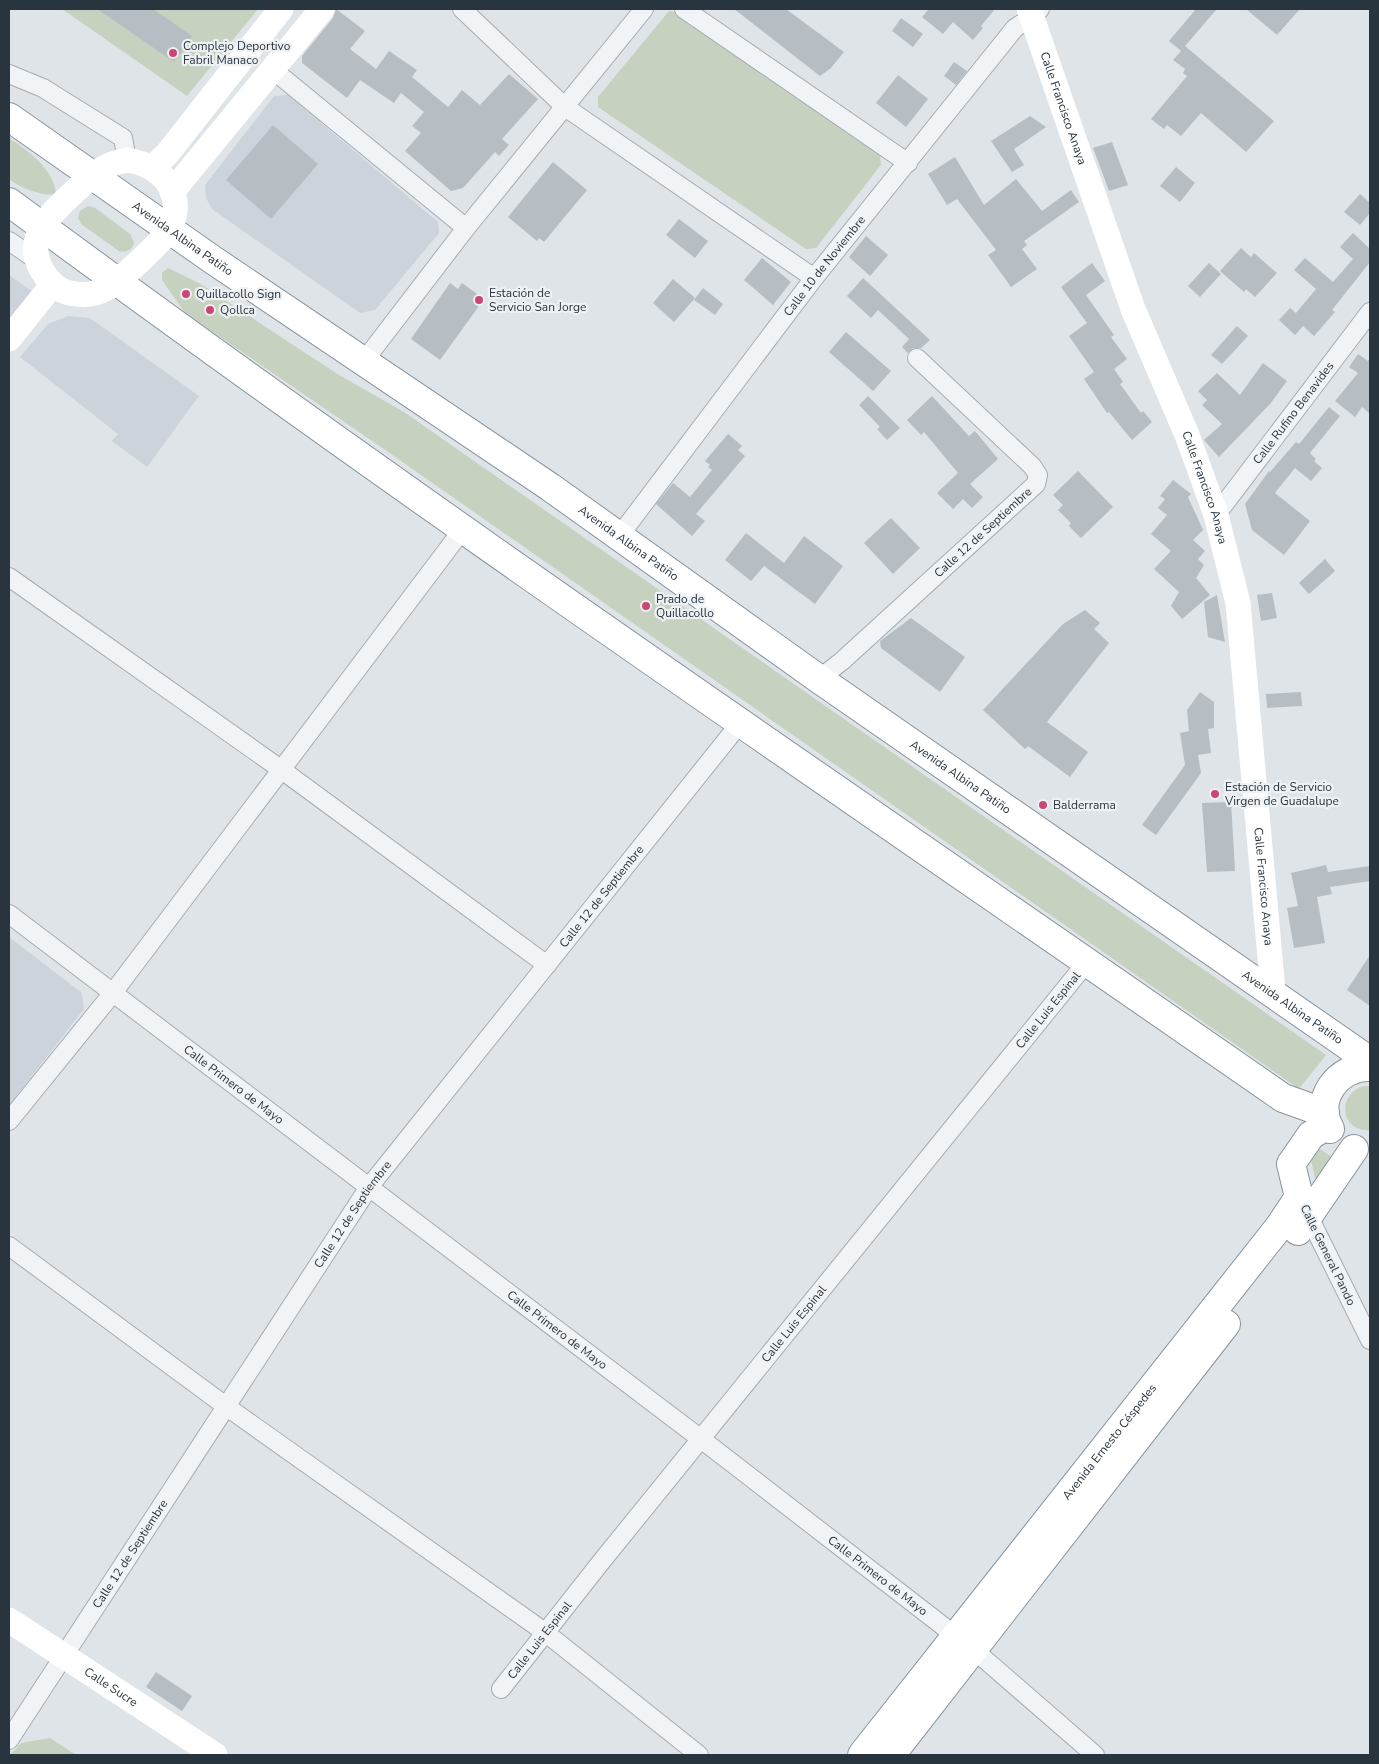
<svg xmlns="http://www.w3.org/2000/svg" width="1379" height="1764" viewBox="0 0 1379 1764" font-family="'Nunito Sans',sans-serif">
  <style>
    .built { fill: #cdd3da }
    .green { fill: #c7d1c0 }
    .building { fill: #b6bec4 }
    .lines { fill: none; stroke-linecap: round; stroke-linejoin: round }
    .minor-casing { stroke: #a4acb2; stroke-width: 20 }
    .trunk-casing { stroke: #86949e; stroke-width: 30 }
    .minor { stroke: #f1f4f6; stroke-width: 18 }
    .secondary { stroke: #fff; stroke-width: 25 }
    .trunk { stroke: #fff; stroke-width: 28 }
    .poi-dot { fill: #cb4670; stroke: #eef2f5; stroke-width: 2 }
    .labels { text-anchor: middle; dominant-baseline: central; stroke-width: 4.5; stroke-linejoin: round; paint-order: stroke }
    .poi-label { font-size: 12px; fill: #28343e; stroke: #eef2f5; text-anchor: start }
    .street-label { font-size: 12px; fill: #28343e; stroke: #eef2f5 }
  </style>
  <rect width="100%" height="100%" fill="#dfe4e8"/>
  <!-- built -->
  <g class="built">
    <path d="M 288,95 L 438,222 L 439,233 L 375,310 L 360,313 L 212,209 L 206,198 L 205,185 L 274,96 Z"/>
    <path d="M 9,275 L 33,292 L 9,321 Z"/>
    <path d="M 68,316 L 90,318 L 199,396 L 147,467 L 112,441 L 118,434 L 20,357 L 48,324 Z"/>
    <path d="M 9,937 L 82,993 L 84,1009 L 9,1105 Z"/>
  </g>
  <!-- green -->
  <g class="green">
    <path d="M 62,9 L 258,9 L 187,96 Z"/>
    <path d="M 669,11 L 675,12 L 880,154 L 881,165 L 816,248 L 806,249 L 598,107 L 598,97 Z"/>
    <path d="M 9,138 C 28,151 54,169 56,194 C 41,197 20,187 9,179 Z"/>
    <path d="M 88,206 L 95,208 L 130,234 L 134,243 C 132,250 126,253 119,251 L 81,224 L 78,218 L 80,211 Z"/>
    <path d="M 168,268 L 199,283 L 339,375 L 404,412 L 1326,1055 L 1299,1089 L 381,447 L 185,313 L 162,280 L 162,273 Z"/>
    <path d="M 1365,1086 L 1370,1086 L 1370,1130 C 1341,1133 1335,1093 1365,1086 Z"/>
    <path d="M 1312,1144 L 1335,1159 L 1316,1182 L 1309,1152 Z"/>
    <path d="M 50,1738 L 76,1755 L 10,1755 L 21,1743 Z"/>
  </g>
  <!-- building -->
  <g class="building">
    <path d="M 97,9 L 153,9 L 192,36 L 174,62 Z"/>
    <path d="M 336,9 L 365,31 L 350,49 L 376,69 L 389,51 L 417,70 L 412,77 L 448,107 L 462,90 L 480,105 L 509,74 L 538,99 L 502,139 L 509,145 L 499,156 L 495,152 L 463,188 L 451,191 L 405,151 L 421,133 L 412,126 L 424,112 L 401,93 L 394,103 L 360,80 L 347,98 L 302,63 L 302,56 L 333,18 Z"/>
    <path d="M 734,9 L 786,9 L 844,52 L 831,68 L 820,76 Z"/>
    <path d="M 929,9 L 995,9 L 981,26 L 983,28 L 973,40 L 953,22 L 943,34 L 922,17 Z"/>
    <path d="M 1196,9 L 1217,9 L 1185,46 L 1274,121 L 1246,152 L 1201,113 L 1181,136 L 1167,125 L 1164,129 L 1151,119 L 1187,76 L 1183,73 L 1185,69 L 1173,60 L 1181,51 L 1169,41 Z"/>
    <path d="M 1246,9 L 1300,9 L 1277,35 Z"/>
    <path d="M 901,18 L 923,34 L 913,47 L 892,31 Z"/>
    <path d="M 954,62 L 967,71 L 956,85 L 944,76 Z"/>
    <path d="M 898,75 L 928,99 L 906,127 L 876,103 Z"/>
    <path d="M 1030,116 L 1046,127 L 1014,149 L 1024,165 L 1012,172 L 991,141 Z"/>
    <path d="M 273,125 L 318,164 L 271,219 L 226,180 Z"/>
    <path d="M 1112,142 L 1128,185 L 1109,191 L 1093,148 Z"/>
    <path d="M 955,157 L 984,205 L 1016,179 L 1042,211 L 1071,190 L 1079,202 L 1024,241 L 1027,245 L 1022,249 L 1037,269 L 1011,287 L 988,255 L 996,250 L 957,199 L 947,205 L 928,174 Z"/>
    <path d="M 553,162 L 587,190 L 544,242 L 539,238 L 537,241 L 508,217 Z"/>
    <path d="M 1176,167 L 1195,183 L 1180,202 L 1160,186 Z"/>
    <path d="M 1360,194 L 1370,203 L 1370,213 L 1360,225 L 1344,212 Z"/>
    <path d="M 679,219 L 708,241 L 695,258 L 666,235 Z"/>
    <path d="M 1353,233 L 1370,249 L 1370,262 L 1332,310 L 1335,312 L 1314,336 L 1303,326 L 1295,335 L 1279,320 L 1290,308 L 1296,313 L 1316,289 L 1294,270 L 1305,258 L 1333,282 L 1353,259 L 1340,247 Z"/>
    <path d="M 866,236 L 888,255 L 870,276 L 849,257 Z"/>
    <path d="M 1241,248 L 1251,257 L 1254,253 L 1277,273 L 1255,297 L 1246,289 L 1244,292 L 1220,271 Z"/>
    <path d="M 762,258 L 791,282 L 773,305 L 744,280 Z"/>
    <path d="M 1092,263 L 1105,281 L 1086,295 L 1114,335 L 1111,337 L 1127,359 L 1114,369 L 1123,382 L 1120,384 L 1141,413 L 1143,411 L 1152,422 L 1132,440 L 1109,412 L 1107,413 L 1084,379 L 1094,372 L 1069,336 L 1087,323 L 1061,287 Z"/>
    <path d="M 1209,263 L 1221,274 L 1200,297 L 1188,286 Z"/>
    <path d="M 863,278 L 930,340 L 921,348 L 913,348 L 908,353 L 902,347 L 909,339 L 878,310 L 871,318 L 847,296 Z"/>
    <path d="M 673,279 L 695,298 L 674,322 L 653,303 Z"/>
    <path d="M 450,283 L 458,289 L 462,283 L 484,299 L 440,360 L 411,339 Z"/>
    <path d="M 703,288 L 723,304 L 715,315 L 694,300 Z"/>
    <path d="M 1237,326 L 1248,336 L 1222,364 L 1211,355 Z"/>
    <path d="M 846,332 L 891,371 L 873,391 L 829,352 Z"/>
    <path d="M 1358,354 L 1368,361 L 1370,358 L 1370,414 L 1362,407 L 1355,417 L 1335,401 L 1358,373 L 1349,367 Z"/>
    <path d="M 1263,363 L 1287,381 L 1270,404 L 1219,457 L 1204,440 L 1222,424 L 1202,405 L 1207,400 L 1198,391 L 1217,373 L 1240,395 Z"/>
    <path d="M 868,396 L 900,428 L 887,440 L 877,429 L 880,427 L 859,405 Z"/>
    <path d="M 932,396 L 969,436 L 975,431 L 998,459 L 970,484 L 983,497 L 972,508 L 963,499 L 953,509 L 937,493 L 958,473 L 924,432 L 921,435 L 907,420 Z"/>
    <path d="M 1329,407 L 1340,416 L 1310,453 L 1316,459 L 1314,461 L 1322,468 L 1311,481 L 1295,468 L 1275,493 L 1310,521 L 1284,555 L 1252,530 L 1245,504 L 1269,471 L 1270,472 L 1296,442 L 1299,444 Z"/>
    <path d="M 728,434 L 742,446 L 738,450 L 745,456 L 696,514 L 705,521 L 692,536 L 656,504 L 673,483 L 690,497 L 712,470 L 708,467 L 710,465 L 705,461 Z"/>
    <path d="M 1078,471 L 1113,507 L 1081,538 L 1069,526 L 1071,523 L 1058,510 L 1063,505 L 1053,495 Z"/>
    <path d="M 1173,480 L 1191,494 L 1188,497 L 1203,530 L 1193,540 L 1205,551 L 1198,559 L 1204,565 L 1196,578 L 1210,595 L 1182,619 L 1171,606 L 1179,592 L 1154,569 L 1171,551 L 1151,534 L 1167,515 L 1158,508 L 1165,499 L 1160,496 Z"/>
    <path d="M 891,518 L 920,548 L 893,574 L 864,543 Z"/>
    <path d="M 746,533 L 784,563 L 804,536 L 843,566 L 815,604 L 764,566 L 751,581 L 725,560 Z"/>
    <path d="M 1325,559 L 1335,571 L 1309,594 L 1299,583 Z"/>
    <path d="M 1272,593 L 1277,618 L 1261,621 L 1257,595 Z"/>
    <path d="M 1217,595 L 1225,642 L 1208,637 L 1204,602 Z"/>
    <path d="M 1085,610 L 1100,623 L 1094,629 L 1109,643 L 1047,722 L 1088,752 L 1070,777 L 1028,746 L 1025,749 L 983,710 L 1063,624 Z"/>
    <path d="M 911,618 L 965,657 L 940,692 L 881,648 L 880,641 Z"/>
    <path d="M 1200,692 L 1214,702 L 1214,728 L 1208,729 L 1211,753 L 1198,755 L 1201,773 L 1156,835 L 1142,825 L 1185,765 L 1180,733 L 1189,731 L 1187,710 Z"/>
    <path d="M 1301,692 L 1302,706 L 1267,708 L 1266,694 Z"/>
    <path d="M 1231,802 L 1235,871 L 1207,872 L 1202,803 Z"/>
    <path d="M 1326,865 L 1328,872 L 1370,866 L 1370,881 L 1330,887 L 1332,894 L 1317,897 L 1325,943 L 1294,948 L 1287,908 L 1298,906 L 1291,873 Z"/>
    <path d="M 1370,955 L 1370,1006 L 1347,990 Z"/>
    <path d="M 156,1672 L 192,1696 L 182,1711 L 146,1687 Z"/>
  </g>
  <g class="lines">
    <defs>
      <g id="minor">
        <path d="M 462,9 L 565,107 L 814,278"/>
        <path d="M 684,9 L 908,163"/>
        <path d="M 272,69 L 466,228"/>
        <path d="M 9,74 L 43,88 L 123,138 L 127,160"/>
        <path d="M 9,241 L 38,261"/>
        <path d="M 364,361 L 466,228 L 644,9"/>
        <path id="s1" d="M 1216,515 L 1370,312"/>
        <path id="s2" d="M 620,535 L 814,278 L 1015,28 L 1032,17 L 1040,9"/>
        <path d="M 9,577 L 282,770 L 547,965"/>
        <path id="s3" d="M 819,679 L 842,661 L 1036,484 L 1038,475 L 1032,466 L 917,358"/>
        <path id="s4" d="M 9,914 L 701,1439 L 974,1650 L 1095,1755"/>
        <path d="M 9,1121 L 112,994 L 463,529"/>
        <path d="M 1305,1209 L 1370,1340"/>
        <path d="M 9,1246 L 227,1407 L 546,1633 L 699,1755"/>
        <path id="s5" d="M 501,1689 L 601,1562 L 1087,962"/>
        <path id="s6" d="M 9,1740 L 369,1187 L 741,722"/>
      </g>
      <g id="trunk">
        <path id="s9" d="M 9,117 L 213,260 L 550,487 L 819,679 L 1370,1061"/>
        <path d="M 9,202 C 426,511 857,802 1283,1098 L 1325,1113"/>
        <path d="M 1330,1129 C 1313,1099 1338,1066 1370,1067"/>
        <path d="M 1298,1231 L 1354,1149"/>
        <path id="s10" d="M 862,1755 L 1279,1227 L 1299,1197 L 1291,1164 L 1311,1135 L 1328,1125"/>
        <path d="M 891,1755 L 1226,1324"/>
      </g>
    </defs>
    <!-- minor casing -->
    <use href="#minor" class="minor-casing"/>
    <!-- trunk casing -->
    <use href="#trunk" class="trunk-casing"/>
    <!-- minor -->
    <use href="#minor" class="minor"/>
    <!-- secondary -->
    <g class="secondary">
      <path id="s7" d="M 1029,9 L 1133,309 L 1187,435 L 1216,515 L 1238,603 L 1273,991"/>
      <path d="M 127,160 C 160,165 186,191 171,226 C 166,239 121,279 109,287 C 99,293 88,296 76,294 C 62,293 50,284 43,272 C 22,239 50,214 73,193 C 90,177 103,164 127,160 Z"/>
      <path d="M 153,167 L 167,154 L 281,9"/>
      <path d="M 172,192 L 322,9"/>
      <path d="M 9,339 L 53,284"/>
      <path id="s8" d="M 9,1620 L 215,1755"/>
    </g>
    <!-- trunk -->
    <use href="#trunk" class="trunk"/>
  </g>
  <!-- markers -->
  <g class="poi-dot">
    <circle cx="173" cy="53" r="5"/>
    <circle cx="186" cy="294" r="5"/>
    <circle cx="479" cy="300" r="5"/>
    <circle cx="210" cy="310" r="5"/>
    <circle cx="646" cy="606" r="5"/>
    <circle cx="1215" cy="794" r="5"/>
    <circle cx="1043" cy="805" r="5"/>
  </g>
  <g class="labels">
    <!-- poi labels -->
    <g class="poi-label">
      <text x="183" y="46">Complejo Deportivo<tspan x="183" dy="14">Fabril Manaco</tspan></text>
      <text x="489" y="293">Estación de<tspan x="489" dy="14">Servicio San Jorge</tspan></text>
      <text x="196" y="294">Quillacollo Sign</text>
      <text x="220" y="310">Qollca</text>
      <text x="656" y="599">Prado de<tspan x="656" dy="14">Quillacollo</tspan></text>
      <text x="1225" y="787">Estación de Servicio<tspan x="1225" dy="14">Virgen de Guadalupe</tspan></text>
      <text x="1053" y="805">Balderrama</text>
    </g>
    <!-- street labels -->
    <g class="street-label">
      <text stroke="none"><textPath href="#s7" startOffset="105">Calle Francisco Anaya</textPath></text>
      <text stroke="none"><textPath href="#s9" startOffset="212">Avenida Albina Patiño</textPath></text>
      <text stroke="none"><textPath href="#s2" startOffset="338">Calle 10 de Noviembre</textPath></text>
      <text stroke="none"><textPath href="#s1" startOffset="128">Calle Rufino Benavides</textPath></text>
      <text stroke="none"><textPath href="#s7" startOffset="510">Calle Francisco Anaya</textPath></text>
      <text stroke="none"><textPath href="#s3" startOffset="220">Calle 12 de Septiembre</textPath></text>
      <text stroke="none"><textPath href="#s9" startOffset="752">Avenida Albina Patiño</textPath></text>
      <text stroke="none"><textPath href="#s9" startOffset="1158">Avenida Albina Patiño</textPath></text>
      <text stroke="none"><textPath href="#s7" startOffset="915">Calle Francisco Anaya</textPath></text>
      <text stroke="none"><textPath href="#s6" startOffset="1032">Calle 12 de Septiembre</textPath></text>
      <text stroke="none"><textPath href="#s9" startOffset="1562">Avenida Albina Patiño</textPath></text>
      <text stroke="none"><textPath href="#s5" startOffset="872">Calle Luis Espinal</textPath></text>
      <text stroke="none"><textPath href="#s4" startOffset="282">Calle Primero de Mayo</textPath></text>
      <text stroke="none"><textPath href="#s6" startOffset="628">Calle 12 de Septiembre</textPath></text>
      <text transform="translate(1328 1255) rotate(64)">Calle General Pando</text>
      <text stroke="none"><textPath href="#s5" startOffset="468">Calle Luis Espinal</textPath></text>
      <text stroke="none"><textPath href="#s4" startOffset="688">Calle Primero de Mayo</textPath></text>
      <text stroke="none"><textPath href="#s10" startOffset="399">Avenida Ernesto Céspedes</textPath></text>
      <text stroke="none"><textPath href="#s6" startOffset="222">Calle 12 de Septiembre</textPath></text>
      <text stroke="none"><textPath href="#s4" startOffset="1092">Calle Primero de Mayo</textPath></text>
      <text stroke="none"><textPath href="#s5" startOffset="62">Calle Luis Espinal</textPath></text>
      <text stroke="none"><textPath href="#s8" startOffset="122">Calle Sucre</textPath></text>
    </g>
  </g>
  <!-- border -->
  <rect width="1379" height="1764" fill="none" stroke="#28343e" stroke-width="20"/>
</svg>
